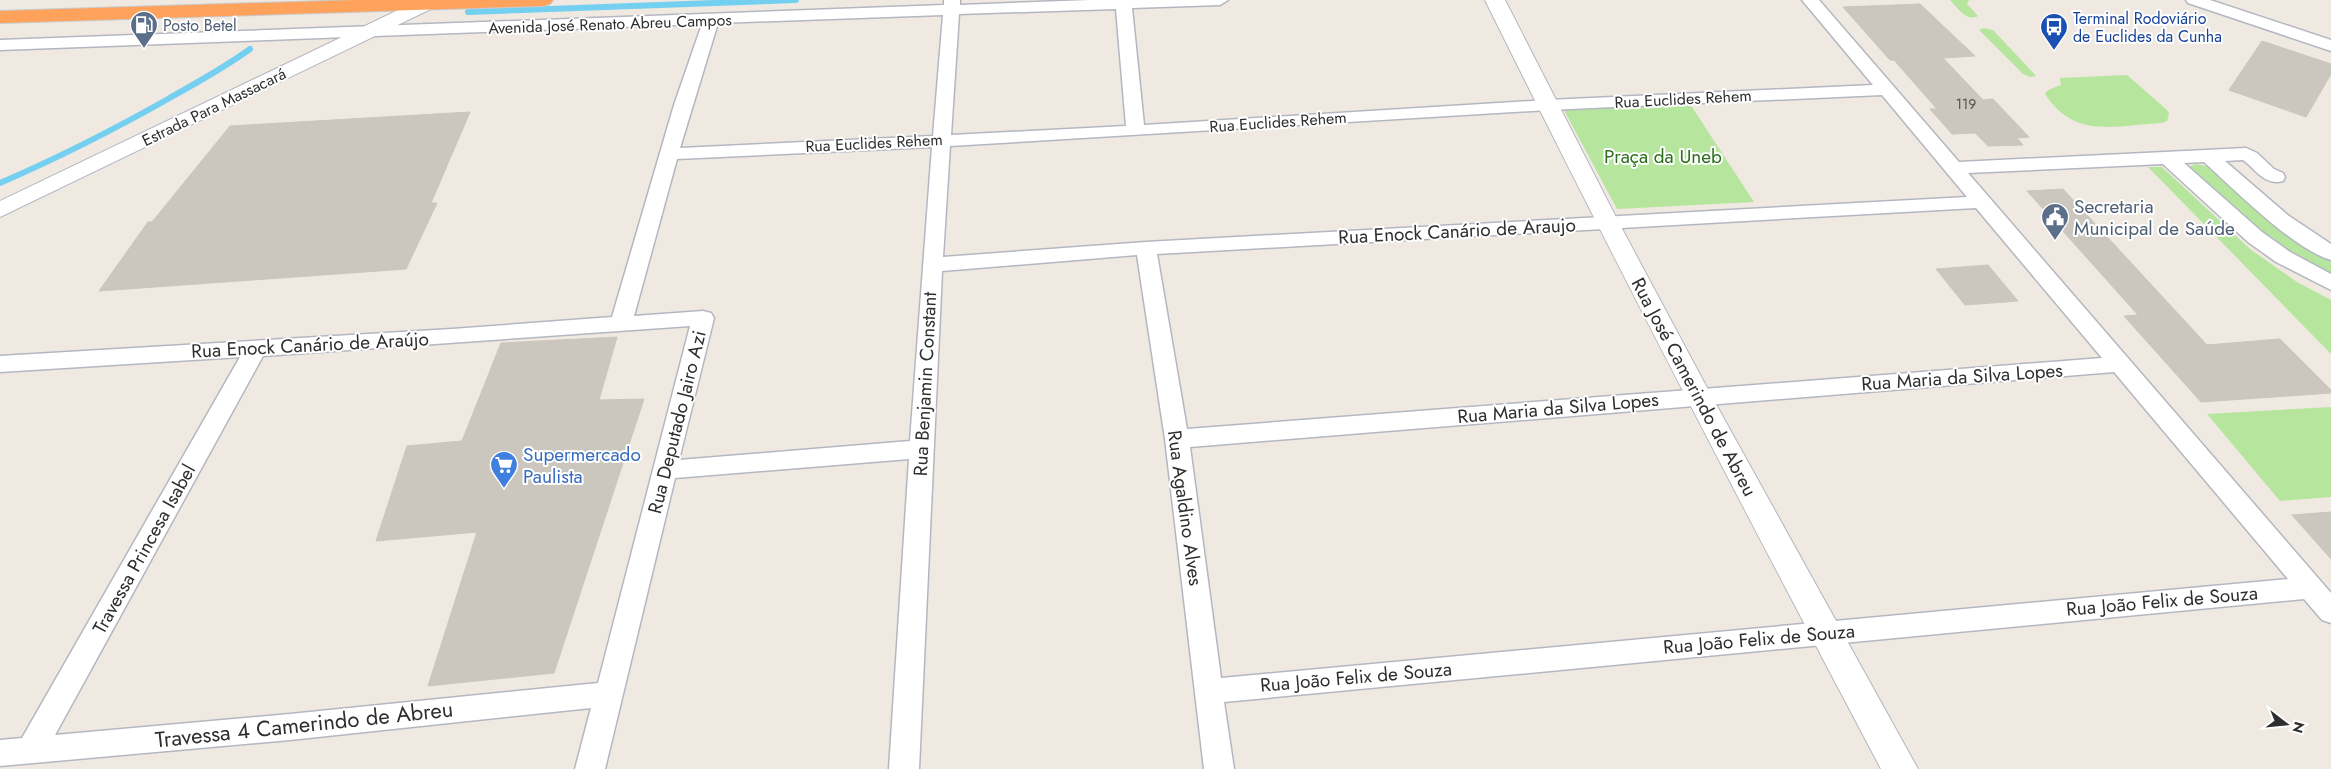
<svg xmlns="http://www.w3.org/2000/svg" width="2331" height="769" viewBox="0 0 2331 769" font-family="Jost,sans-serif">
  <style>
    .green { fill: #b6e59e }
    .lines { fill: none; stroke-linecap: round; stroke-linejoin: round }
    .stream { stroke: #75cff0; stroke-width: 6 }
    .building { fill: #cbc7bf; stroke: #cbc5ba }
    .street-casing { stroke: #b4b7c1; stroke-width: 3 }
    .secondary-casing { stroke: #b4b7c1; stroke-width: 2 }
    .highway-casing { stroke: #c9c9c9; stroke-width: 2 }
    .street { fill: #fff; fill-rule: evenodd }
    .secondary { fill: #fff; fill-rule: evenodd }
    .highway { fill: #ffa35c; fill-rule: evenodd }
    .labels { text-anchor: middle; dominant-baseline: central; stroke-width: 4; stroke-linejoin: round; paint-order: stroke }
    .far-number-label { font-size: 14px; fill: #555452 }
    .far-transit-label { font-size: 16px; fill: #164399; stroke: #fff; text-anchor: start }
    .far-street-label { font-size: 16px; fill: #2e2e2e; stroke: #fff }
    .far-service-label { font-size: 16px; fill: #4e5e75; stroke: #fff; text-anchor: start }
    .park-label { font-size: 19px; fill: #2c6e1b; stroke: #fff }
    .service-label { font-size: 19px; fill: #4e5e75; stroke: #fff; text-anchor: start }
    .street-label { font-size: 19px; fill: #2e2e2e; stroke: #fff }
    .shop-label { font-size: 19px; fill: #366cbe; stroke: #fff; text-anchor: start }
    .near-street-label { font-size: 22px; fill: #2e2e2e; stroke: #fff }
  </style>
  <rect width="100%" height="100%" fill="#efe9e1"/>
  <!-- green -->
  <g class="green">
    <path d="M 1950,0 L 1969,0 L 1967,4 L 1978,16 C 1966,22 1958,8 1950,0 Z"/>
    <path d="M 1984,28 L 1993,30 L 2036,76 L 2030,77 L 2023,74 L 1979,30 Z"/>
    <path d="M 2127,75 L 2167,110 L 2169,114 L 2167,121 L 2162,123 C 2115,125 2075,140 2045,94 L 2048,90 L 2061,85 L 2060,78 Z"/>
    <path d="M 1690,104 L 1754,202 L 1617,209 L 1564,110 Z"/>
    <path d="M 2195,164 L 2212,167 L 2296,240 L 2331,260 L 2331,277 L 2276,244 L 2187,168 Z"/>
    <path d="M 2148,167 L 2162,167 L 2250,249 L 2297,282 L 2331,300 L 2331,354 Z"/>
    <path d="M 2331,407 L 2331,497 L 2280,501 L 2207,414 Z"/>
  </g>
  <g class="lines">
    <!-- stream -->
    <g class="stream">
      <path d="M 468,12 L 796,0"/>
      <path d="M 0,183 C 58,158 113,130 168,99 C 196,83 224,68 250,49"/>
    </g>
  </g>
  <!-- building -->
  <g class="building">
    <path d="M 1920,4 L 1975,56 L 1943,58 L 1983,100 L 1993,99 L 2029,137 L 2017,138 L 2023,145 L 1988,146 L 1975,133 L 1952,134 L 1930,109 L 1937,109 L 1894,60 L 1890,60 L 1843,7 Z"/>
    <path d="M 2262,41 L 2331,64 L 2331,74 L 2306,117 L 2229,90 Z"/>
    <path d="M 470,112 L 431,203 L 437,203 L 406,269 L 99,291 L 148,222 L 152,222 L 230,126 Z"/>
    <path d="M 2063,189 L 2207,345 L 2280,339 L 2331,390 L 2331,393 L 2201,402 L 2124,316 L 2138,315 L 2027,191 Z"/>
    <path d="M 1988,265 L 2018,301 L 1965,305 L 1936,269 Z"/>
    <path d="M 617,337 L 599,400 L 644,399 L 554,673 L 428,686 L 477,532 L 376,541 L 407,446 L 462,441 L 501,343 Z"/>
    <path d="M 2331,512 L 2331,559 L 2292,515 Z"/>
  </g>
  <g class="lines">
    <defs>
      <g id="street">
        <path d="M 944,0 L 960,0 L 960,5 L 1090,0 L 1228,0 L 1220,5 L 1132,8 L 1144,125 L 1548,100 L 1873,85 L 1802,0 L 1819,0 L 1959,162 L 2246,148 L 2257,153 L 2274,169 L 2283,173 L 2285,177 L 2283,181 C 2264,186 2256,169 2243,160 L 2225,161 L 2289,216 L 2331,244 L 2331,260 C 2293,249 2234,189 2204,162 L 2184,163 L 2262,232 L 2290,252 L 2331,274 L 2331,290 L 2276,262 L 2248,242 L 2163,164 L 1968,173 L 2331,593 L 2331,623 L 2322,620 L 2304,599 L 1224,702 L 1234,769 L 1204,769 L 1165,439 L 1137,255 L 942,271 L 919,769 L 889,769 L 909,459 L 675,478 L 605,769 L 575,769 L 591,708 L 290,740 L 0,766 L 0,740 L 22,738 L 240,357 L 0,372 L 0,356 L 452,329 L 612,317 L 674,105 L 702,24 L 0,50 L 0,40 L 944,5 ZM 1116,9 L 1126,126 L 951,135 L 959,14 ZM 943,15 L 933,136 L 680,148 L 718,23 ZM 1882,95 L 1967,197 L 1146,242 L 943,257 L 950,146 L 1548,110 ZM 932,147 L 910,441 L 679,460 L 714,318 L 711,313 L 703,311 L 634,316 L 677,159 ZM 1976,208 L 2102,358 L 1187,429 L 1157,254 ZM 690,326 L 598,683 L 290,714 L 55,735 L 263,356 ZM 2114,372 L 2288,579 L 1221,678 L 1190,447 Z"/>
        <path d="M 2186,0 L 2210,0 L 2331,40 L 2331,51 L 2188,3 Z"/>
      </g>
      <g id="secondary">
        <path d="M 419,0 L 436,0 L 438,3 L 435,7 L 0,217 L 0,201 Z"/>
        <path d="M 1485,0 L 1505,0 L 1619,223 L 1712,397 L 1918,769 L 1881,769 C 1746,514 1613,259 1485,0 Z"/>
      </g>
      <path id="highway" d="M 356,0 L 553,0 L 550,4 L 543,6 L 0,23 L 0,11 Z"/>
    </defs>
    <!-- street casing -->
    <use href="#street" class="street-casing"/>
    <!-- secondary casing -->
    <use href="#secondary" class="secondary-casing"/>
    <!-- highway casing -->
    <use href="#highway" class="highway-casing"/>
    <!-- street -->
    <use href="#street" class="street"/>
    <!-- secondary -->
    <use href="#secondary" class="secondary"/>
    <!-- highway -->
    <use href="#highway" class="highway"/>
  </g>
  <!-- icons -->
  <defs>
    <symbol id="fuel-pin" viewBox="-11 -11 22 30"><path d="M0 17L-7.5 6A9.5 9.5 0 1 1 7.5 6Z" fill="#5c6f8a" stroke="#fff"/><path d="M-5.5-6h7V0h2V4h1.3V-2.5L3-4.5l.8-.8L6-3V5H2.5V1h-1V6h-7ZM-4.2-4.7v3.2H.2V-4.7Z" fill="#fff"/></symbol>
    <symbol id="bus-pin" viewBox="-11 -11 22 30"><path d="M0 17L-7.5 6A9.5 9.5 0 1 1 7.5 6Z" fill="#1a4fb4" stroke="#fff"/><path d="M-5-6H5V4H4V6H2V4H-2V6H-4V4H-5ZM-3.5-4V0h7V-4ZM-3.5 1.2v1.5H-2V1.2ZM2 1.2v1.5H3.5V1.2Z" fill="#fff"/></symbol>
    <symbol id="civic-pin" viewBox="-11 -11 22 30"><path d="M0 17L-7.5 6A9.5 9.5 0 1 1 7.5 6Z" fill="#5c6f8a" stroke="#fff"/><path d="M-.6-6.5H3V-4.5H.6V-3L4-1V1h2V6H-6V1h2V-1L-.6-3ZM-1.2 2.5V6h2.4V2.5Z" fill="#fff"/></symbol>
    <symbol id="supermarket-pin" viewBox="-11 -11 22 30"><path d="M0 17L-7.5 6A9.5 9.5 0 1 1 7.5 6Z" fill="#3f7fe0" stroke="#fff"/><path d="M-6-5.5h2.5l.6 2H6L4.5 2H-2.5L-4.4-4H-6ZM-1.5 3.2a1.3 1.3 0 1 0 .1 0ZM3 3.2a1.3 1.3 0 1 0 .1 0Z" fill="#fff"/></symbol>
  </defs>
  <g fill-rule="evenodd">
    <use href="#fuel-pin" x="128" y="9" width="32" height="43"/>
    <use href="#bus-pin" x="2038" y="11" width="32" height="43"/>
    <use href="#civic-pin" x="2039" y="201" width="32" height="43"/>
    <use href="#supermarket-pin" x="488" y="449" width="32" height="43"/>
  </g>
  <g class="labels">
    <!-- far-number labels -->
    <g class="far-number-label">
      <text x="1966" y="104">119</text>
    </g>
    <!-- far-transit labels -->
    <g class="far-transit-label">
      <text x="2073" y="18">Terminal Rodoviário<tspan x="2073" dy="18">de Euclides da Cunha</tspan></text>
    </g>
    <!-- far-street labels -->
    <g class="far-street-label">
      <text transform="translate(610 24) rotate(-2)">Avenida José Renato Abreu Campos</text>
      <text transform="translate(1683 99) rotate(-3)">Rua Euclides Rehem</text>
      <text transform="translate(214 107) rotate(-26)">Estrada Para Massacará</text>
      <text transform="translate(1278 122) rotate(-4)">Rua Euclides Rehem</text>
      <text transform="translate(874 143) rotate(-3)">Rua Euclides Rehem</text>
    </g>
    <!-- far-service labels -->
    <g class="far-service-label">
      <text x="163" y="25">Posto Betel</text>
    </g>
    <!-- park labels -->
    <g class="park-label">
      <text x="1663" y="156">Praça da Uneb</text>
    </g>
    <!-- service labels -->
    <g class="service-label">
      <text x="2074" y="206">Secretaria<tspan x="2074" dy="22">Municipal de Saúde</tspan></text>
    </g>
    <!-- street labels -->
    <g class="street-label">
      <text transform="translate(1457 231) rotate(-3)">Rua Enock Canário de Araujo</text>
      <text transform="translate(310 345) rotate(-3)">Rua Enock Canário de Araújo</text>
      <text transform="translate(1962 377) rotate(-4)">Rua Maria da Silva Lopes</text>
      <text transform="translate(925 384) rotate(-87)">Rua Benjamin Constant</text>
      <text transform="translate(1694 387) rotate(62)">Rua José Camerindo de Abreu</text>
      <text transform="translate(1558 408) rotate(-5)">Rua Maria da Silva Lopes</text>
      <text transform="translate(677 422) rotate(-76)">Rua Deputado Jairo Azi</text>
      <text transform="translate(1185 508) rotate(82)">Rua Agaldino Alves</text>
      <text transform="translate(144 549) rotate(-61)">Travessa Princesa Isabel</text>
      <text transform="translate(2162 601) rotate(-5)">Rua João Felix de Souza</text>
      <text transform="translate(1759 639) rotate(-5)">Rua João Felix de Souza</text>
      <text transform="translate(1356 677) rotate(-5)">Rua João Felix de Souza</text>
    </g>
    <!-- shop labels -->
    <g class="shop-label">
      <text x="523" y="454">Supermercado<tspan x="523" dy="22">Paulista</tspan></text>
    </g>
    <!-- near-street labels -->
    <g class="near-street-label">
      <text transform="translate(304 724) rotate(-6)">Travessa 4 Camerindo de Abreu</text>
    </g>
  </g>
  <!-- north arrow -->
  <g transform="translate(2286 724) rotate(106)" stroke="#ffffff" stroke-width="4" paint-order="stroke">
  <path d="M0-4L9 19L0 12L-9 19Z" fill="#2e2e2e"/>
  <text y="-8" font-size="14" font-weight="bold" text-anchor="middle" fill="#2e2e2e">N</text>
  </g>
</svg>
